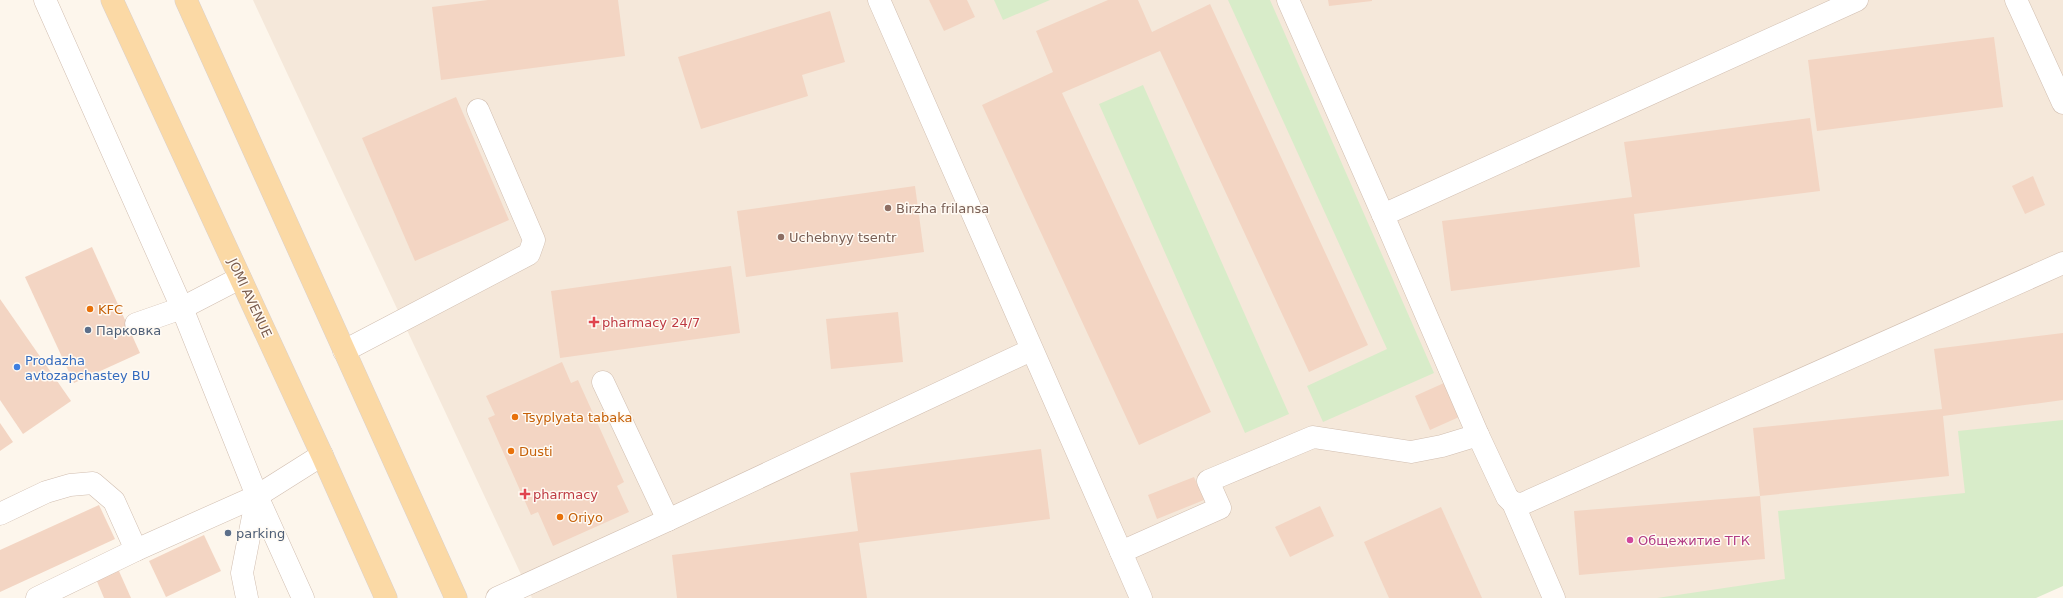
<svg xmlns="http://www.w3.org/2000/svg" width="2063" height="598" viewBox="0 0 2063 598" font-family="'DejaVu Sans',sans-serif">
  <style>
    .residential { fill: #f5e8da }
    .green { fill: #d8ecc9 }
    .building { fill: #f3d5c3 }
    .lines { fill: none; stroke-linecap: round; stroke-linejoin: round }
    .minor-casing { stroke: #d1beb0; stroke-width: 23 }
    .major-casing { stroke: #dad1cd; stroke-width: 23 }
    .minor { stroke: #fff; stroke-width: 22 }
    .major { stroke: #fbd9a5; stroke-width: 22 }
    .education-dot { fill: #8d6e63; stroke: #fffaf3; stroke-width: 1.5 }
    .food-dot { fill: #e8710a; stroke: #fffaf3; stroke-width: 1.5 }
    .health-dot { fill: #e0444e; stroke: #fffaf3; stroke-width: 1.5 }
    .service-dot { fill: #5c6f8a; stroke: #fffaf3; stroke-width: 1.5 }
    .shop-dot { fill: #3f7fe0; stroke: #fffaf3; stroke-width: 1.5 }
    .hotel-dot { fill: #d1479c; stroke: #fffaf3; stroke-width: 1.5 }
    .labels { text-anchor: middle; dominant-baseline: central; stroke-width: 3; stroke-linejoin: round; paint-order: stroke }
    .education-label { font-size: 13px; fill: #785e54; stroke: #fffaf3; text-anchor: start }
    .street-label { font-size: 13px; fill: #7a5c4d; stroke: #fffaf3 }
    .food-label { font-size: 13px; fill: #c56008; stroke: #fffaf3; text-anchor: start }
    .health-label { font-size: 13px; fill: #be3a42; stroke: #fffaf3; text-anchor: start }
    .service-label { font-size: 13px; fill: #4e5e75; stroke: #fffaf3; text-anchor: start }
    .shop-label { font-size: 13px; fill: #366cbe; stroke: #fffaf3; text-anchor: start }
    .hotel-label { font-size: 13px; fill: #b23c85; stroke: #fffaf3; text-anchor: start }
  </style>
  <rect width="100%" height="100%" fill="#fdf6ec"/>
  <!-- residential -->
  <path class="residential" d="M 253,0 L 2063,0 L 2063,533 L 1918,598 L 532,598 Z"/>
  <!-- green -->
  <g class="green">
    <path d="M 994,0 L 1050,0 L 1003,20 Z"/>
    <path d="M 1228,0 L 1270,0 L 1434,373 L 1323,422 L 1307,386 L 1387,349 Z"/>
    <path d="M 1143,85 L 1289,414 L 1245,433 L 1099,104 Z"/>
    <path d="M 2063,420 L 2063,586 L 2036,598 L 1657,598 L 1785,579 L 1778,511 L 1965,493 L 1958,431 Z"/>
  </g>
  <!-- building -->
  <g class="building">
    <path d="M 488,0 L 618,0 L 625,56 L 441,80 L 432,7 Z"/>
    <path d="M 929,0 L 967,0 L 975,17 L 944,31 Z"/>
    <path d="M 1108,0 L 1138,0 L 1152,32 L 1210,4 L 1368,345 L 1309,372 L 1160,51 L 1062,93 L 1211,412 L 1139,445 L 982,105 L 1053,72 L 1036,31 Z"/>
    <path d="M 1328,0 L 1372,0 L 1372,1 L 1329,6 Z"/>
    <path d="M 830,11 L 845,62 L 802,75 L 808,96 L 701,129 L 678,57 Z"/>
    <path d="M 1994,37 L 2003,107 L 1817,131 L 1808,60 Z"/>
    <path d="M 456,97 L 509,220 L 415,261 L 362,138 Z"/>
    <path d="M 1810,118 L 1820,191 L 1634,214 L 1640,267 L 1451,291 L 1442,221 L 1632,197 L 1624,142 Z"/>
    <path d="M 2033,176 L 2045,205 L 2025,214 L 2012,186 Z"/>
    <path d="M 915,186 L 924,252 L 746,277 L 737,211 Z"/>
    <path d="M 92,247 L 140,353 L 74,383 L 25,277 Z"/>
    <path d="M 731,266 L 740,333 L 560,358 L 551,291 Z"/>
    <path d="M 0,299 L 71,401 L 23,434 L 0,400 Z"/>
    <path d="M 898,312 L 903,362 L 831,369 L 826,319 Z"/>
    <path d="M 2063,333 L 2063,400 L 1943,416 L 1949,476 L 1760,496 L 1765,559 L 1579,575 L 1574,511 L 1760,496 L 1753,428 L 1942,409 L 1934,349 Z"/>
    <path d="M 562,362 L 571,383 L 578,380 L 624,482 L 617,486 L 629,512 L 553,546 L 538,512 L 531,515 L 488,418 L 495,415 L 486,396 Z"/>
    <path d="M 1444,383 L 1459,417 L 1430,430 L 1415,396 Z"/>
    <path d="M 0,423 L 13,442 L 0,451 Z"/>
    <path d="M 1041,449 L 1050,519 L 859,543 L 867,598 L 677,598 L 672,555 L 858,531 L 850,473 Z"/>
    <path d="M 1194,477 L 1204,500 L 1157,519 L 1148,495 Z"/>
    <path d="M 99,505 L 115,539 L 0,592 L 0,550 Z"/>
    <path d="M 1320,506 L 1334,536 L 1290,557 L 1275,527 Z"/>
    <path d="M 1441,507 L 1482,598 L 1389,598 L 1364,542 Z"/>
    <path d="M 204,535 L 221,571 L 166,597 L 149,561 Z"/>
    <path d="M 118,569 L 131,598 L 104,598 L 96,579 Z"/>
  </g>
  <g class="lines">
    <defs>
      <g id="minor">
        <path d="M 45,0 L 182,308 L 257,496 L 303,598"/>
        <path d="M 879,0 L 1121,552 L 1220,508 L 1208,481 L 1313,437 L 1411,452 L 1442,446 L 1478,435"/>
        <path d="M 1288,0 L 1383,215"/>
        <path d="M 2016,0 L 2063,103"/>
        <path d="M 136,324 L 182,308 L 240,278"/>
        <path d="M 344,351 L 529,254 L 534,240 L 478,110"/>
        <path d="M 603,382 L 668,520"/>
        <path d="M 1513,503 L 1522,504 L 2063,263"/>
        <path d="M 0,514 L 46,492 L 70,485 L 93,483 L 114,501 L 136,550"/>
        <path d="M 1121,552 L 1141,598"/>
        <path d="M 37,598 L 136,550 L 257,496 L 322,455"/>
        <path d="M 247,598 L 242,573 L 257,496"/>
        <path d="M 497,598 L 668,520 L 1031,350"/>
        <path d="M 1554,598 L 1513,503 L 1507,497 L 1478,435 L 1383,215 L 1857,0"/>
      </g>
      <g id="major">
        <path d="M 112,0 L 322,455 L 386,598"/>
        <path d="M 186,0 L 456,598"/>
      </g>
    </defs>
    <!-- minor casing -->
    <use href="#minor" class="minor-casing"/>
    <!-- major casing -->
    <use href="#major" class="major-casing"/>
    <!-- minor -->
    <use href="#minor" class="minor"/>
    <!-- major -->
    <use href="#major" class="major"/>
  </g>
  <!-- markers -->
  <g class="education-dot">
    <circle cx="888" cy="208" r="4"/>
    <circle cx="781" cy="237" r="4"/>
  </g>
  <g class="food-dot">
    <circle cx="90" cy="309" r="4"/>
    <circle cx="515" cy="417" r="4"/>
    <circle cx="511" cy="451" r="4"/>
    <circle cx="560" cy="517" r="4"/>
  </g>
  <g class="health-dot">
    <path d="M592 316h4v4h4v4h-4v4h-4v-4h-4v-4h4z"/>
    <path d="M523 488h4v4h4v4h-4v4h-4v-4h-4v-4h4z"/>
  </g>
  <g class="service-dot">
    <circle cx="88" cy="330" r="4"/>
    <circle cx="228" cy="533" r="4"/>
  </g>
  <circle class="shop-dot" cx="17" cy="367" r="4"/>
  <circle class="hotel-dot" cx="1630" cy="540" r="4"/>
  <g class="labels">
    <!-- education labels -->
    <g class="education-label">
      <text x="896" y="208">Birzha frilansa</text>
      <text x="789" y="237">Uchebnyy tsentr</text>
    </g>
    <!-- street labels -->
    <g class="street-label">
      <text transform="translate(250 298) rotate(65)">JOMI AVENUE</text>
    </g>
    <!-- food labels -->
    <g class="food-label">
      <text x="98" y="309">KFC</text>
      <text x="523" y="417">Tsyplyata tabaka</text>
      <text x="519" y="451">Dusti</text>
      <text x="568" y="517">Oriyo</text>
    </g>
    <!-- health labels -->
    <g class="health-label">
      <text x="602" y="322">pharmacy 24/7</text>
      <text x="533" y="494">pharmacy</text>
    </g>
    <!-- service labels -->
    <g class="service-label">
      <text x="96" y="330">Парковка</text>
      <text x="236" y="533">parking</text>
    </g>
    <!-- shop labels -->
    <g class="shop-label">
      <text x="25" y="360">Prodazha<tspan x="25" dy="15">avtozapchastey BU</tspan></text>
    </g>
    <!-- hotel labels -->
    <g class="hotel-label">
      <text x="1638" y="540">Общежитие ТГК</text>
    </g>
  </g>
</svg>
